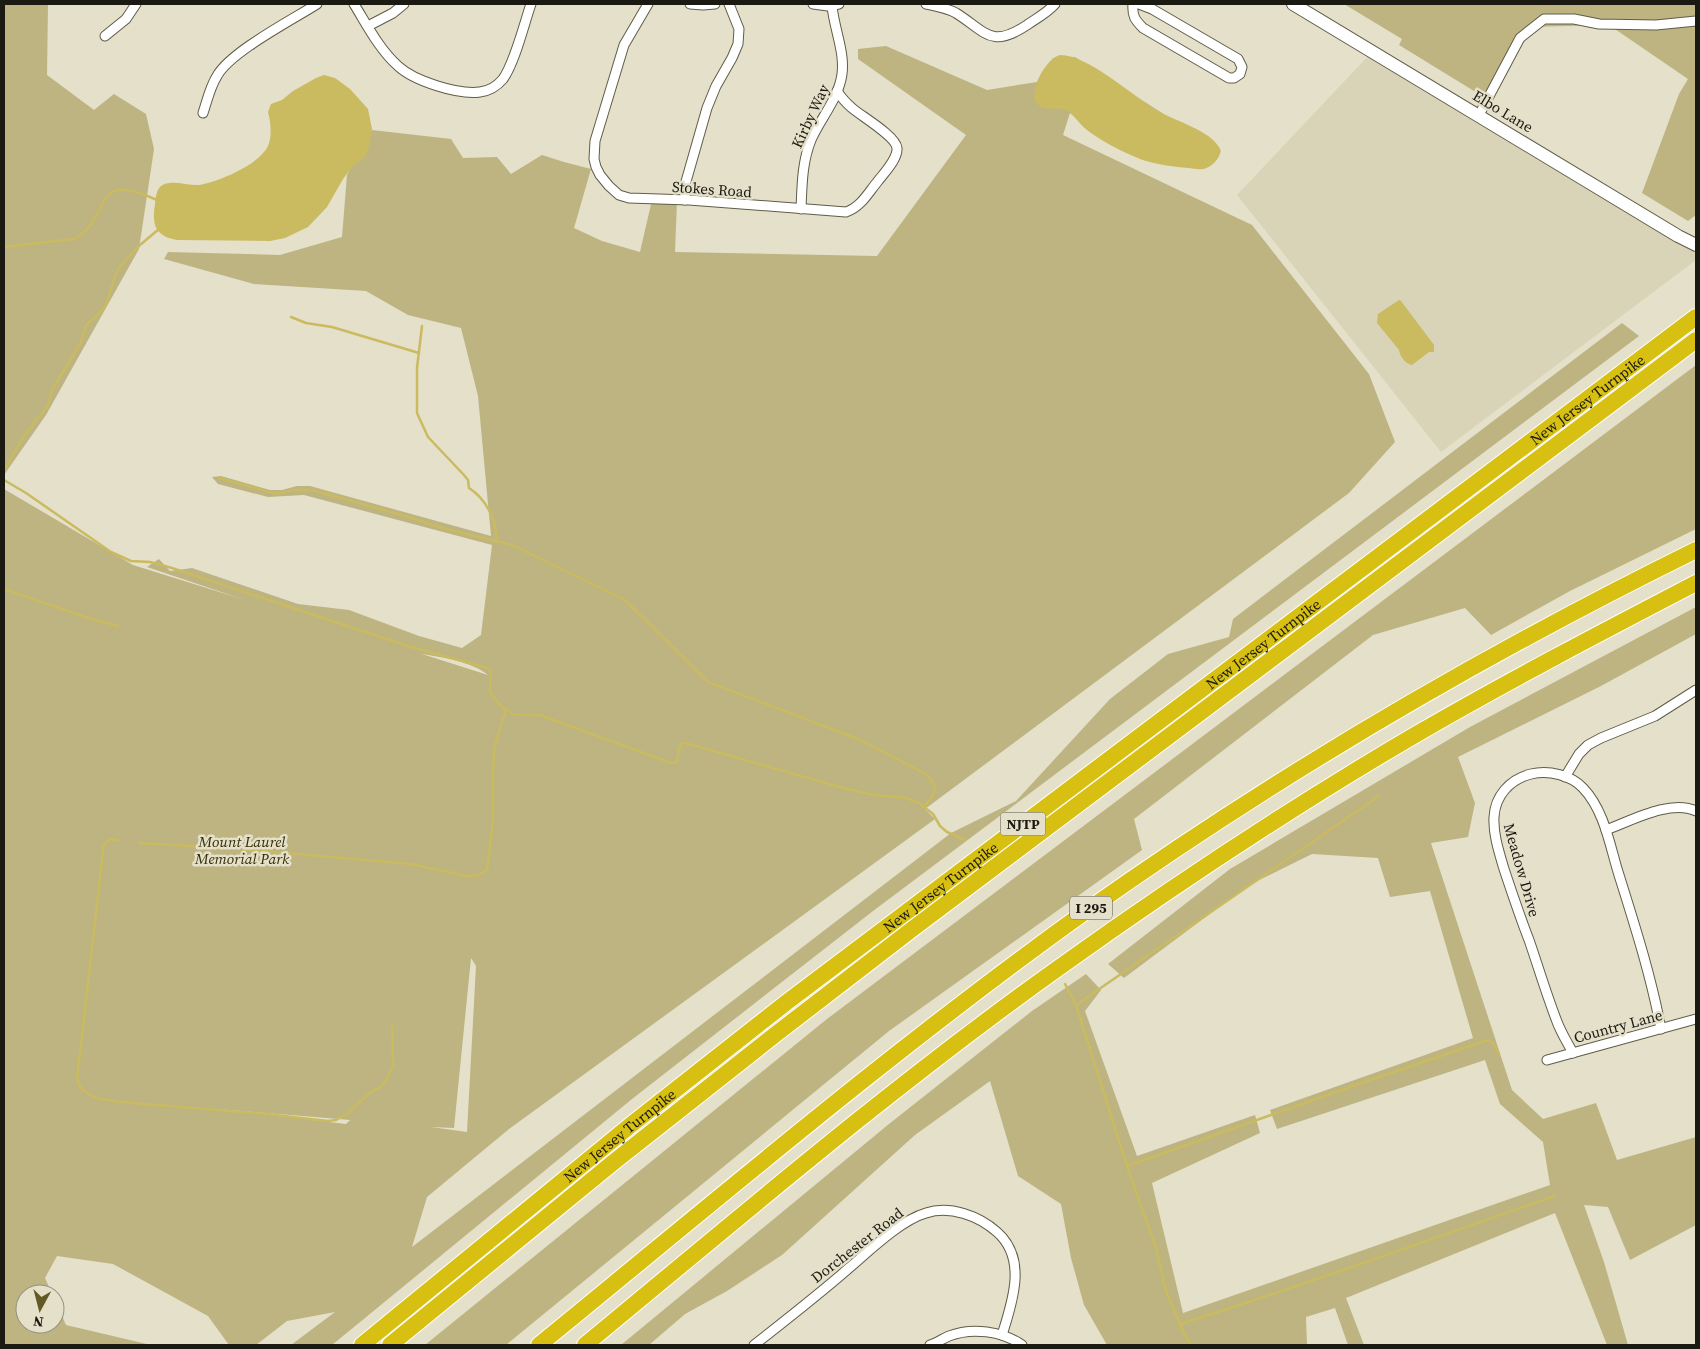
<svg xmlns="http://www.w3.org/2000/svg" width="1700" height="1349" viewBox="0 0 1700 1349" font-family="'Source Serif 4',serif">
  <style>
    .built { fill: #d9d4b8 }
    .green { fill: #bdb482; fill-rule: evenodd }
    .water { fill: #caba60 }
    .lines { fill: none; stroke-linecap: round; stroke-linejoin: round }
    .stream { stroke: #caba60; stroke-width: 2.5 }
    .street-casing { stroke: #5f5c49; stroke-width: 11 }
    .secondary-casing { stroke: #5f5c49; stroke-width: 14 }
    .highway-casing { stroke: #fff; stroke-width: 18 }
    .street { stroke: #fff; stroke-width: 9 }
    .secondary { stroke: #fff; stroke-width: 12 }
    .highway { stroke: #d8c013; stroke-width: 16 }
    .labels { text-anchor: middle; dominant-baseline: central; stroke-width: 5; stroke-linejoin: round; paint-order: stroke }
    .shield { fill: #e4e0ca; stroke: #575549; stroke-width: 1 }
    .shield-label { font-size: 14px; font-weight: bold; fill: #1b1a12 }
    .street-label { font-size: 15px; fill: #1b1a12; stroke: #e4e0ca }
    .park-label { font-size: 15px; font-style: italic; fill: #342d04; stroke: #e4e0ca }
  </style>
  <rect width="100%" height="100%" fill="#e4e0ca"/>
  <!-- built -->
  <path class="built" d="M 1371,53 L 1696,252 L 1696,260 L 1441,452 L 1237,195 Z"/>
  <!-- green -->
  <g class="green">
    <path d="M 4,4 L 48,4 L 47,75 L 94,110 L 114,94 L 146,114 L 154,149 L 139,249 L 46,415 L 4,475 Z"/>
    <path d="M 1344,4 L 1696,4 L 1696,215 L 1688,221 L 1642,193 L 1679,94 L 1688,79 L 1609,25 L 1528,27 L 1487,99 L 1399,45 L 1402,39 Z"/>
    <path d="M 886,46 L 987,90 L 1037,82 L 1053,58 L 1075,57 L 1221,151 L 1203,169 L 1143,160 L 1070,113 L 1063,135 L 1252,225 L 1369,374 L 1395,442 L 1349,493 L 925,809 L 935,819 L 509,1129 L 427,1197 L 412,1247 L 951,833 L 1016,801 L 1110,699 L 1168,654 L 1229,637 L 1233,619 L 1622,323 L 1639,336 L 873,911 L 632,1099 L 332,1345 L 291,1345 L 335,1312 L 287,1321 L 256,1345 L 229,1345 L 208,1316 L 113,1264 L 57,1256 L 45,1278 L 52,1294 L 25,1294 L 25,1324 L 55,1324 L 55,1300 L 66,1325 L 151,1345 L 4,1345 L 4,489 L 133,565 L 242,599 L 147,567 L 159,559 L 170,571 L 192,568 L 298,604 L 349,610 L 419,636 L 462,648 L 481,635 L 492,545 L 304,495 L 268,497 L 218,484 L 212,477 L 221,476 L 270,490 L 282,490 L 297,486 L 310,486 L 491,536 L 478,396 L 461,328 L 408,315 L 366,291 L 254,284 L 164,259 L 168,252 L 280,255 L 342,237 L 347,175 L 372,130 L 451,139 L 463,158 L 497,157 L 511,174 L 542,155 L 564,162 L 591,169 L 574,228 L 602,241 L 640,252 L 652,200 L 677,201 L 675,252 L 877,256 L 966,135 L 858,59 L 858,49 ZM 422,654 C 441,657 473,662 488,675 ZM 471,958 L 476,966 L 467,1132 L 431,1127 L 454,1128 ZM 218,1109 L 350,1120 L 346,1124 Z"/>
    <path d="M 1696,365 L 1696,529 L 1570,591 L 1491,635 L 1465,608 L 1373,635 L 1134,819 L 1142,850 L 889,1031 L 506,1345 L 425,1345 L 827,1019 Z"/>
    <path d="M 1696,607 L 1696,634 L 1601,686 L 1458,757 L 1475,803 L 1468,837 L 1431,843 L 1512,1090 L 1543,1119 L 1596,1103 L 1617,1160 L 1696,1137 L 1696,1225 L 1630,1260 L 1608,1207 L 1584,1205 L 1604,1262 L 1628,1345 L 1607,1345 L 1555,1213 L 1346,1298 L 1364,1345 L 1348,1345 L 1335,1308 L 1306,1317 L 1307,1345 L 1107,1345 L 1084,1305 L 1071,1258 L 1061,1204 L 1018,1176 L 990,1081 L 915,1135 L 782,1255 L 727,1291 L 685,1314 L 649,1345 L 621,1345 L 889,1124 L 1032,1011 L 1086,974 L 1101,990 L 1085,1011 L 1137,1156 L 1255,1115 L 1260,1133 L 1152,1183 L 1183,1313 L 1550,1185 L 1543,1142 L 1500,1104 L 1485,1060 L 1277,1129 L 1270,1110 L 1473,1038 L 1430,891 L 1390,897 L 1378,858 L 1312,854 L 1247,886 L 1124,978 L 1108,964 L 1230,869 L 1470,727 Z"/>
  </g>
  <!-- water -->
  <g class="water">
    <path d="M 1060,55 C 1089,55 1132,96 1158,111 C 1175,121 1209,130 1219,147 C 1222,151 1220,154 1218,158 C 1215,163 1209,168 1203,169 C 1198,170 1193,168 1188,168 C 1169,166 1150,164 1133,156 C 1117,149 1100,140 1087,130 C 1079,124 1073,113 1064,109 C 1056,107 1045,111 1038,105 C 1026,94 1046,58 1060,55 Z"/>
    <path d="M 324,75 L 335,78 L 350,89 L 368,109 L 372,129 L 369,148 L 364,158 L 353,166 L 343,179 L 327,207 L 308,227 L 285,238 L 270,241 L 177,240 C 154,236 152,224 155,204 C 156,198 156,190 161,186 C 170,179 188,186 199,185 C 218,182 259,165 268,146 C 272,137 271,122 268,112 L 271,104 L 282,100 L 293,91 L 316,78 Z"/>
    <path d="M 1399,300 L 1401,301 L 1434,345 L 1434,352 L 1429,352 L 1412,365 C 1406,364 1400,357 1399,350 L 1377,323 L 1378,314 Z"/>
  </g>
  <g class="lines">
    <!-- stream -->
    <g class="stream">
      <path d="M 4,247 L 74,239 C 114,218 88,168 157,200"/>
      <path d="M 291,317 L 306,323 L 332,327 L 419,353"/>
      <path d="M 422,326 L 417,368 L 417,413 L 428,437 L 464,475 L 468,480 L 469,488 C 486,499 497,520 496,540"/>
      <path d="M 4,471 L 23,437 L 47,407 L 52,390 L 80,344 L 86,325 L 100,313 L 107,302 L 115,276 L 120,266 L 140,245 L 159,229"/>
      <path d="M 219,478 L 276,494 L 294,490 L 312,490 L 395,513 L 450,530 L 512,545 L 625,600 L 708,682 L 858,739 L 926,774 C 941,789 935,793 924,807"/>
      <path d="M 4,480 L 26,493 L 111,552 L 131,561 L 150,562 L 172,568 L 411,647 L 488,668 L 491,670 L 490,692 L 499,704 L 512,714 L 521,715 L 540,715 L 671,763 L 677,762 L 680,746 L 682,743 L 685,743 L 843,788 L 874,795 L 906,798 L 919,803 L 933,814 L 940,826 L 947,832 L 965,840"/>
      <path d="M 4,589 L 88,618 L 118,626"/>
      <path d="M 119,841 L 111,839 L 104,844 L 77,1079 C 81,1098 104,1100 120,1102 L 266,1114 L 328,1121 L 336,1120 L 348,1113 L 372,1091 L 379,1088 L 386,1081 L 393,1065 L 392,1026"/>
      <path d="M 139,843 L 241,849 L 411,864 L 467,876 L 478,875 L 487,870 L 493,821 L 493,770 L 495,745 L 506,710"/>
      <path d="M 1065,984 L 1076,1005 L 1127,1166 L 1156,1248 L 1166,1291 L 1184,1334 L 1191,1345"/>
      <path d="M 1076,1005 L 1379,796"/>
      <path d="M 1127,1166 L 1347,1088 L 1488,1040 L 1493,1043 L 1499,1054"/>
      <path d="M 1180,1324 C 1306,1285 1430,1239 1555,1196"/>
    </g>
    <defs>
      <g id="street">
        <path d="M 354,4 C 367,25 379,49 398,66 C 414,81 458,95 480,92 C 489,91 497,86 503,79 C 515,62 524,24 531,4"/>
        <path d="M 648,4 L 624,45 L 595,141 L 594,159 L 596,167 L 600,175 L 609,186 L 619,195 L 629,198 L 689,200 L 846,212 C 861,207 868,193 878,181 C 884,173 898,159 897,148 C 896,136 861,116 852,108 C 846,103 841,97 837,91"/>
        <path d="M 690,4 L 703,5 L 715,4"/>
        <path d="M 813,4 L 828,6 L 839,4"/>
        <path d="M 926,4 C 936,6 947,8 956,13 C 986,32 991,49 1027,25 C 1037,18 1047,13 1055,4"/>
        <path d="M 1133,4 C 1132,16 1135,20 1143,28 L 1229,78 L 1234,78 L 1240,74 L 1242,67 L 1238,59 L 1152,9 L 1139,4"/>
        <path d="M 368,26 L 393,13 L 404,4"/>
        <path d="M 105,36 L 126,19 L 136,4"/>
        <path d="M 203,113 C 207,101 210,87 217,76 C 230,52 292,20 317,4"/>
        <path d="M 1479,115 L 1520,38 L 1544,19 L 1574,19 L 1599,24 L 1656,25 L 1696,21"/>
        <path d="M 685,200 L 685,185 L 707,108 L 716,86 L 732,58 L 738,44 L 739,29 L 729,4"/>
        <path d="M 801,209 C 802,186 802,162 811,140 C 820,119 839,98 842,74 C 845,52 834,28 832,6"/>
        <path d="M 1565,777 L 1579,754 L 1588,745 L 1601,738 L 1655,716 L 1696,690"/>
        <path d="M 1606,830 C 1631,821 1670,799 1696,811"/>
        <path d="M 1573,1053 C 1567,1042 1560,1031 1556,1019 C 1546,993 1538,966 1529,940 C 1520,917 1512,893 1504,869 C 1499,852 1493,834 1494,817 C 1495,796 1510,779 1531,774 C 1549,770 1571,775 1583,788 C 1605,811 1610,847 1619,875 C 1635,926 1651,976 1661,1029"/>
        <path d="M 1547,1060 L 1696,1019"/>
        <path d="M 754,1345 C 786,1320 818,1295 849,1268 C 869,1251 901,1220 926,1213 C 950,1205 979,1216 997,1232 C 1028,1259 1012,1303 1002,1335"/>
        <path d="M 930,1345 C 937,1343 942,1339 949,1336 C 972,1327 1002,1331 1022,1345"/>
      </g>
      <path id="secondary" d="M 1293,4 L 1678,236 L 1696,245"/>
      <g id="highway">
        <path id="s1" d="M 362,1345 L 632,1124 L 787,1002 L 1696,317"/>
        <path d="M 390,1345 L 615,1161 L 776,1034 L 911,930 L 1696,340"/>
        <path d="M 539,1345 C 718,1199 894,1049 1082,914 C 1276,776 1483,655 1696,550"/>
        <path d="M 585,1345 C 740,1217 893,1086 1057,969 C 1173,886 1292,807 1415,735 C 1508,681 1602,632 1696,583"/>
      </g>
    </defs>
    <!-- street casing -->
    <use href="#street" class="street-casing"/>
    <!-- secondary casing -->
    <use href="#secondary" class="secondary-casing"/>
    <!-- highway casing -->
    <use href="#highway" class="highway-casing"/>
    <!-- street -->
    <use href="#street" class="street"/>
    <!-- secondary -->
    <use href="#secondary" class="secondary"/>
    <!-- highway -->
    <use href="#highway" class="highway"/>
  </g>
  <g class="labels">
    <!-- shield labels -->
    <g class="shield">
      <rect x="1000.5" y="812.5" width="45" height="23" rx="4"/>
      <rect x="1070" y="896.5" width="42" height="23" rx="4"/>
    </g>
    <g class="shield-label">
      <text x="1023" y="824">NJTP</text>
      <text x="1091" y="908">I 295</text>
    </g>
    <!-- street labels -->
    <g class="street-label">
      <text transform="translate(1503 111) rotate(31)">Elbo Lane</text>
      <text transform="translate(810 116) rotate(-65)">Kirby Way</text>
      <text transform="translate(712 189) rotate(4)">Stokes Road</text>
      <text stroke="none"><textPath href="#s1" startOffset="1548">New Jersey Turnpike</textPath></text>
      <text stroke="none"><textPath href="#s1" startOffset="1142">New Jersey Turnpike</textPath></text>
      <text transform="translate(1522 870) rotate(74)">Meadow Drive</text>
      <text stroke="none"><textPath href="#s1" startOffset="738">New Jersey Turnpike</textPath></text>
      <text transform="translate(1618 1026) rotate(-15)">Country Lane</text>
      <text stroke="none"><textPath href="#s1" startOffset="332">New Jersey Turnpike</textPath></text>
      <text transform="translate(857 1245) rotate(-38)">Dorchester Road</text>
    </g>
    <!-- park labels -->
    <g class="park-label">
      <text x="242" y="841">Mount Laurel<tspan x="242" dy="17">Memorial Park</tspan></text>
    </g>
  </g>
  <!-- border -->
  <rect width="1700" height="1349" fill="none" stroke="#1b1a12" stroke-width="10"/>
  <!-- north arrow -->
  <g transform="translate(40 1309) rotate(187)"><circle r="24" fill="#e4e0ca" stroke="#949180"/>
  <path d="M0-4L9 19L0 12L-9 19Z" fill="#625925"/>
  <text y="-8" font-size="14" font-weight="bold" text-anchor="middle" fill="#1b1a12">N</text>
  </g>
</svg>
